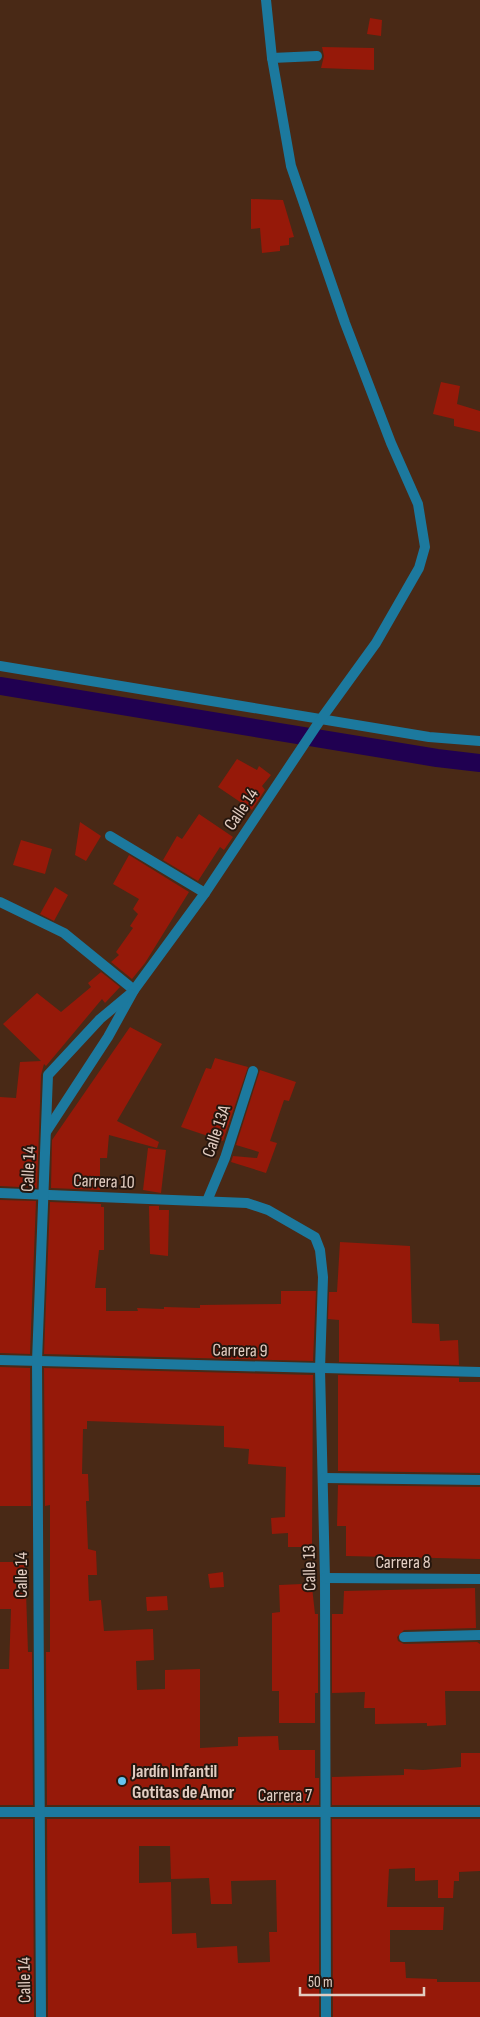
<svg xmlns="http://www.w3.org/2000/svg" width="480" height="2017" font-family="'Sofia Sans Condensed',sans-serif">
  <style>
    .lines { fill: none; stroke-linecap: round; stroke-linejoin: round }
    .canal { stroke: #200051; stroke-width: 18 }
    .building { fill: #961909; fill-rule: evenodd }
    .street { stroke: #1c799e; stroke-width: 10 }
    .poi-dot { fill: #67c4f0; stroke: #25160e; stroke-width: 2 }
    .labels { text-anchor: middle; stroke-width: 4; stroke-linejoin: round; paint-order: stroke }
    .street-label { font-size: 18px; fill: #e2cdc2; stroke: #25160e }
    .poi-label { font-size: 18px; font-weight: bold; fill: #e2cdc2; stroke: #25160e; text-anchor: start }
  </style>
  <rect width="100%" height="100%" fill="#492916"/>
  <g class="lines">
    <path class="canal" d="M0,686L437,758L480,763"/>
  </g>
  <g class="building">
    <path d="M370,18L382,20L381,36L367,34Z"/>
    <path d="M322,47L374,48V70L321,68L324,56Z"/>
    <path d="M251,199L283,200L294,237L289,238V245L280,246V251L262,253L260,228L251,229Z"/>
    <path d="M441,382L460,386L457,404L480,411V432L454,426V419L433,414Z"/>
    <path d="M237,759L257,770L259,766L271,775L262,786L265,790L252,810L218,787Z"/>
    <path d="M199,814L233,837L224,850L220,847L198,881L163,860L177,836L182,839Z"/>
    <path d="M80,822L101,836L86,861L75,855Z"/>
    <path d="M21,840L52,849L45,874L13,865Z"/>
    <path d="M129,855L189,892L145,963L132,979L111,962L119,955L116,952L133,928L130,926L138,914L133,909L139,899L113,884Z"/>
    <path d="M55,887L68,895L54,921L40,914Z"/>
    <path d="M101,972L120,987L105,1003L102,999L46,1066L44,1064L41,1075L37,1188L0,1186V1097L16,1098L20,1062L41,1061L3,1024L37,993L61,1012L91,987L88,983Z"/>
    <path d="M130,1027L162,1044L117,1121L159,1142L157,1148L109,1135L107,1158H100V1190L51,1188L52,1140Z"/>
    <path d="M215,1058L248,1067L223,1141L181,1127L206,1068L211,1069Z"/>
    <path d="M260,1070L296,1082L289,1101L284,1100L270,1141L277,1143L266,1173L231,1162L233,1156L257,1158L259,1152L236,1145Z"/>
    <path d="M148,1148L166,1150L161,1193L143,1190Z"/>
    <path d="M0,1200L36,1201L30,1354L0,1353Z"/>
    <path d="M50,1202L101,1204V1207H104V1250H99L95,1288H106V1311H138L137,1308L164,1309V1307L200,1308V1305L281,1304V1291H316L313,1361L44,1354Z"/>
    <path d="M149,1206H159V1210H169L168,1256L150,1254Z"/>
    <path d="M340,1242L410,1246L412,1323L439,1324L440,1341L458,1340L459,1365L339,1362V1320L328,1319L329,1292H337Z"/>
    <path d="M0,1367L30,1368L31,1506H0Z"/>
    <path d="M44,1368L313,1375L312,1547H288V1533L272,1534L271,1518L285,1517L286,1467L248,1464L249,1449L224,1447V1426L87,1421V1429H83L82,1474H88L89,1501H86L88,1549L96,1551L97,1575H88L89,1601L101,1600L104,1631L153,1629L154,1660L136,1661L137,1690L165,1689V1670L200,1669V1748L238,1746V1737L278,1736L279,1750H315V1778H319V1805H47L46,1652H50V1505L45,1506Z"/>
    <path d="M338,1375L459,1378V1382H480V1473L338,1471Z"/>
    <path d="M338,1485L480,1487V1559L346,1556V1526H337Z"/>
    <path d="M0,1562H25L28,1652H32L33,1805H0V1669H9L11,1609H0Z"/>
    <path d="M223,1572L224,1587L210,1588L208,1574Z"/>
    <path d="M302,1584L303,1587H312L315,1614H318V1693H315V1723H279V1691H272V1613L280,1612L279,1585Z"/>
    <path d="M475,1588L476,1628L404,1630L397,1637L398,1641L404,1644L477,1642L480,1644V1691H445L446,1725L427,1726V1723L375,1724V1708H364L365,1692L332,1693V1614H343L344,1591Z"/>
    <path d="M167,1596L168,1610L147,1611L146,1597Z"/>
    <path d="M461,1753H480V1805H332V1777L404,1775V1769L423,1770L461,1767Z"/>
    <path d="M0,1819H33L34,2017H0Z"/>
    <path d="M47,1819H319V2017H48ZM139,1846H170L171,1879L209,1878L211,1904H232L231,1881L276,1880L277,1932H269L270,1962L238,1963L237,1946L197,1948L196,1933L172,1934L171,1882L139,1883Z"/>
    <path d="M332,1819H480V1871L459,1872V1881H454L453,1898H438V1880L415,1881V1868L389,1869L387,1907H444L443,1930H390V1962H405L406,1978L437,1979V1982H480V2017H333Z"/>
  </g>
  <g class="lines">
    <g class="street">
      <path d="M272,58L317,56"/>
      <path d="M0,666L429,737L480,741"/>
      <path d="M110,836L205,893"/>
      <path d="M0,902L64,933L134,990"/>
      <path d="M46,1132L108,1037L134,990L205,893L321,719L376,643L419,568L425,547L418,504L391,443L345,323L291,166L272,58L266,0"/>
      <path d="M0,1193L247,1203L268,1210L315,1237L320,1250L323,1277L320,1369L325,1578L326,2017"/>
      <path d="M207,1201L225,1158L253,1071"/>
      <path d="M0,1360L480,1372"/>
      <path d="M324,1478L480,1480"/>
      <path d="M325,1578L480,1579"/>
      <path d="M404,1637L480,1635"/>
      <path d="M0,1812H480"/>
      <path d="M41,2017L37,1361L48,1075L100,1019L130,994"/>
    </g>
  </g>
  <circle class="poi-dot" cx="122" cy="1781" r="5"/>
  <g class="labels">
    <g class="street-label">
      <text transform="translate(241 809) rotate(-56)" y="6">Calle 14</text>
      <text transform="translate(216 1131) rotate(-71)" y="6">Calle 13A</text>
      <text transform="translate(28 1169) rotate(-87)" y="6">Calle 14</text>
      <text transform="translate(104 1181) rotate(2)" y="6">Carrera 10</text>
      <text transform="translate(240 1350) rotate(1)" y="6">Carrera 9</text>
      <text x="403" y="1568">Carrera 8</text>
      <text transform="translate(309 1568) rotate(-91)" y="6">Calle 13</text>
      <text transform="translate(21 1575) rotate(-90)" y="6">Calle 14</text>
      <text x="285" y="1801">Carrera 7</text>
      <text transform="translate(24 1980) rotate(-91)" y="6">Calle 14</text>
    </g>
    <g class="poi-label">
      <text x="132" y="1777">Jardín Infantil<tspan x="132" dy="21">Gotitas de Amor</tspan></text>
    </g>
  </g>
  <path d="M300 1987v8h124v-8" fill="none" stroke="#e2cdc2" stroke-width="2.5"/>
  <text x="308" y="1987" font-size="15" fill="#e2cdc2" stroke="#25160e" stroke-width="4" paint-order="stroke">50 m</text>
</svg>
